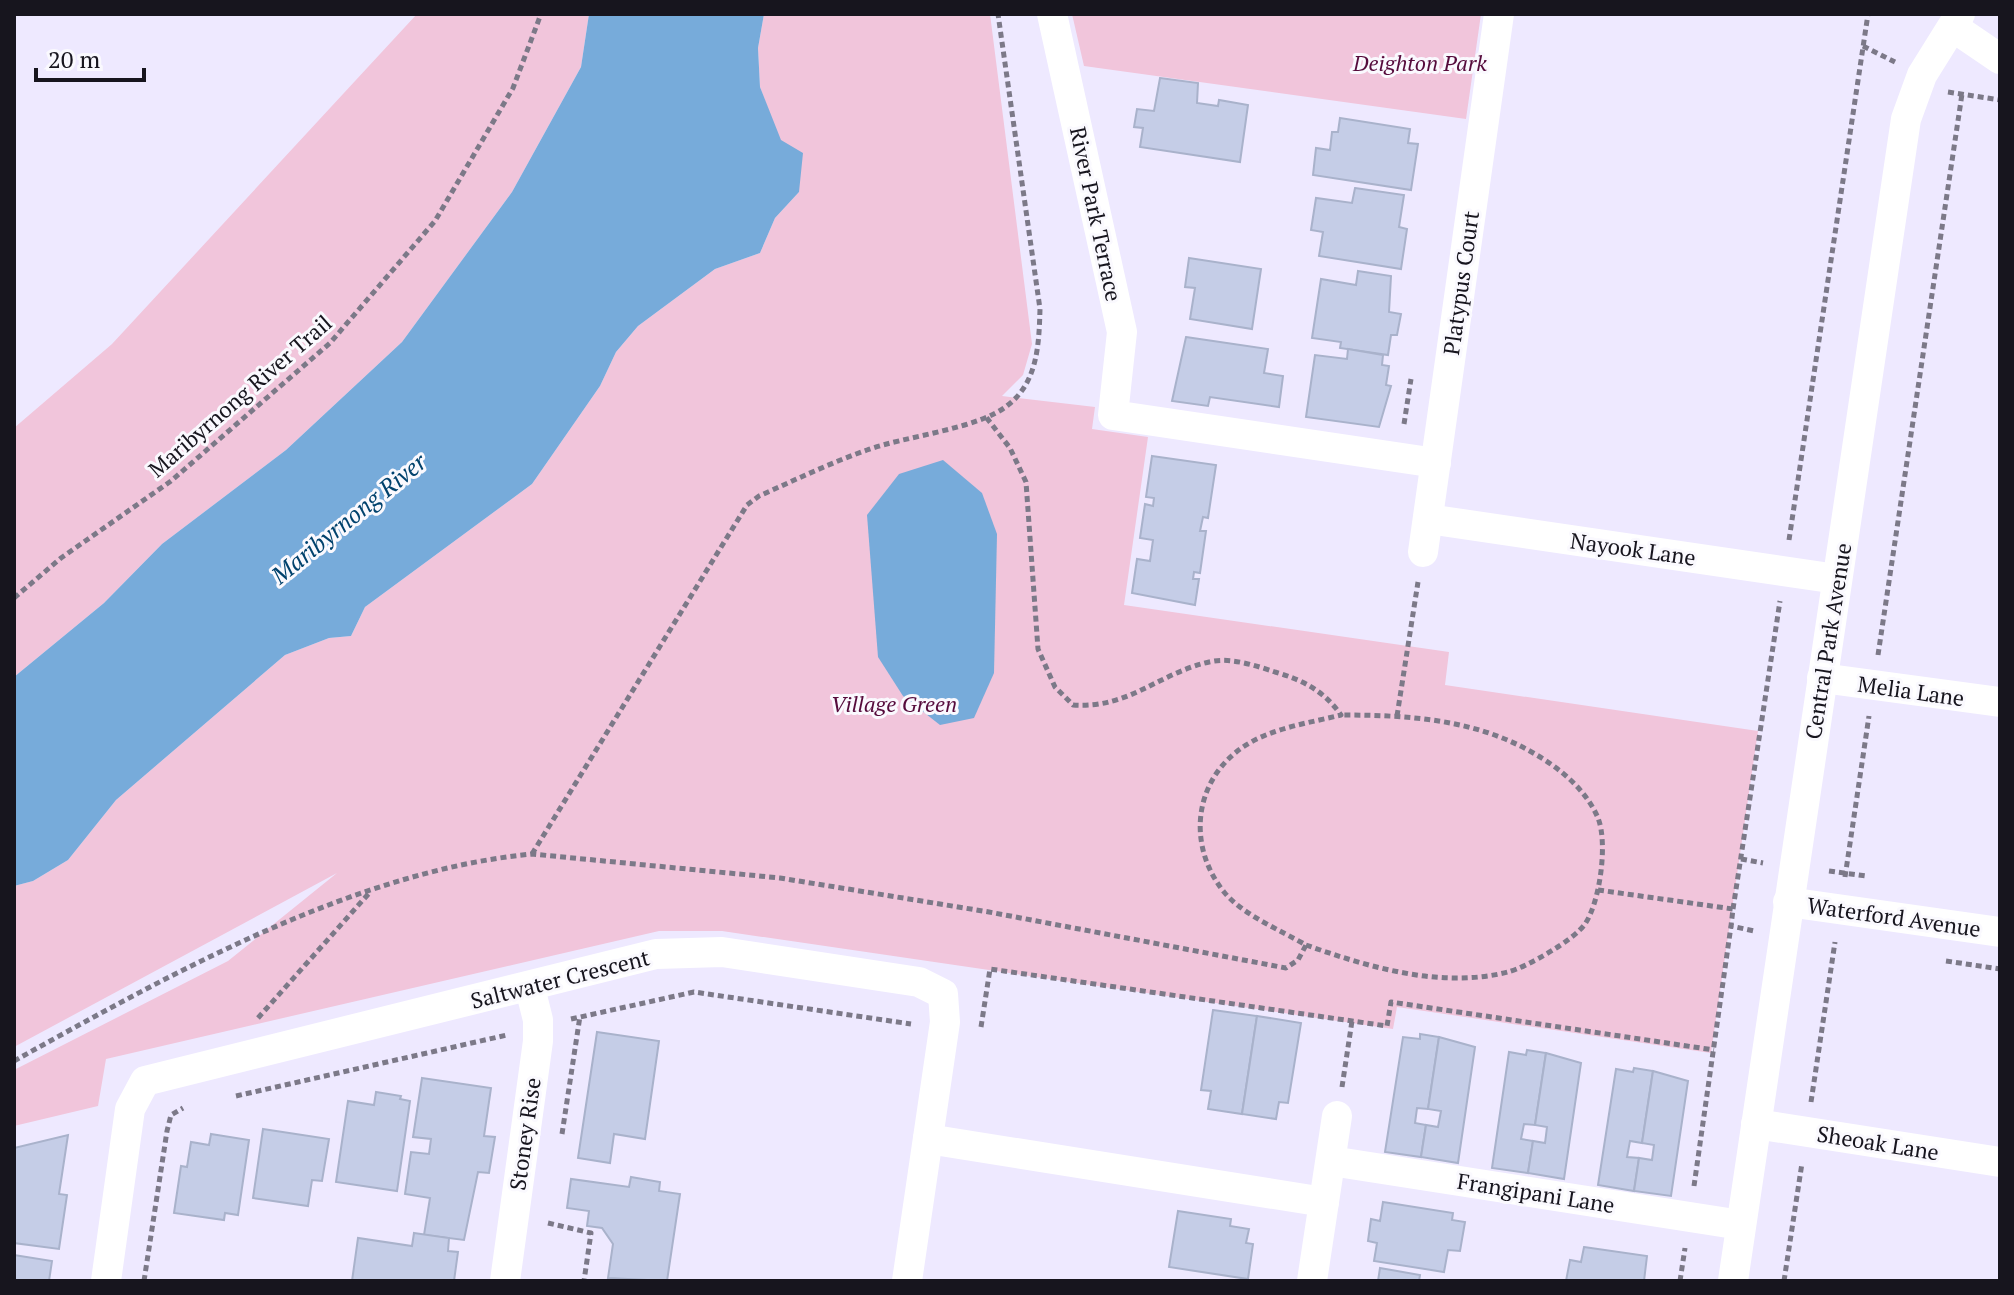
<svg xmlns="http://www.w3.org/2000/svg" width="2014" height="1295" font-family="'PT Serif',serif">
  <style>
    .green { fill: #f1c5db }
    .water { fill: #77abda }
    .building { fill: #c5cde7; stroke: #a9b2cb; stroke-width: 2 }
    .lines { fill: none; stroke-linecap: round; stroke-linejoin: round }
    .path { stroke: #7c7988; stroke-width: 5; stroke-dasharray: 6 4; stroke-linecap: butt }
    .street { stroke: #fff; stroke-width: 30 }
    .labels { text-anchor: middle; stroke-width: 6; stroke-linejoin: round; paint-order: stroke }
    .park-label { font-size: 22px; font-style: italic; fill: #560b3c; stroke: #faf9fe }
    .street-label { font-size: 22px; fill: #17151e; stroke: #faf9fe }
    .water-label { font-size: 24px; font-style: italic; fill: #01426d; stroke: #faf9fe }
  </style>
  <rect width="100%" height="100%" fill="#eee9ff"/>
  <g class="green">
    <path d="M417,14H589L581,67L512,192L402,342L286,450L162,544L104,603L14,677V428L112,344Z"/>
    <path d="M764,14H990L1032,344L1023,375L1002,396L1095,407L1092,429L1148,437L1124,605L1449,652L1445,685L1758,731L1711,1053L1397,1007L1393,1029L722,931H659L106,1059L98,1106L14,1126V1070L228,961L337,873L14,1047V886L33,881L68,860L116,800L285,655L329,638L351,636L365,607L532,484L600,386L616,352L638,326L715,269L760,253L775,218L799,192L760,87L758,48Z"/>
    <path d="M1072,14H1481L1466,119L1084,66Z"/>
  </g>
  <g class="water">
    <path d="M589,14H764L758,48L760,87L781,140L803,153L799,192L775,218L760,253L715,269L638,326L616,352L600,386L532,484L365,607L351,636L329,638L285,655L116,800L68,860L33,881L14,886V677L104,603L162,544L286,450L402,342L512,192L581,67Z"/>
    <path d="M943,460L982,493L997,534L994,673L974,718L940,725L903,696L878,657L867,515L899,474Z"/>
  </g>
  <g class="building">
    <path d="M1160,78L1198,83L1197,103L1218,106L1219,100L1248,105L1240,162L1140,147L1143,128L1134,127L1137,109L1154,111Z"/>
    <path d="M1340,118L1410,129L1408,143L1418,144L1411,190L1313,175L1316,148L1330,150L1332,132H1338Z"/>
    <path d="M1355,188L1404,195L1399,227L1407,229L1401,269L1319,256L1323,232L1311,230L1316,198L1352,203Z"/>
    <path d="M1189,258L1261,269L1252,329L1190,319L1195,288L1185,287Z"/>
    <path d="M1358,271L1391,276L1389,312L1401,314L1397,335H1391L1388,355L1340,348L1341,342L1312,338L1321,279L1356,285Z"/>
    <path d="M1186,337L1268,349L1264,373L1283,376L1279,407L1210,397L1208,406L1172,401Z"/>
    <path d="M1348,349L1383,355L1382,365L1389,366L1386,385L1391,386L1379,427L1306,417L1315,355L1347,359Z"/>
    <path d="M1152,456L1216,465L1208,518L1203,517L1200,531H1206L1200,573L1194,572L1193,579H1199L1195,605L1132,593L1137,559L1150,561L1153,540L1140,538L1145,504L1153,506L1154,498L1146,497Z"/>
    <path d="M1213,1010L1257,1016L1242,1114L1208,1109L1211,1091L1201,1090Z"/>
    <path d="M1257,1016L1301,1023L1288,1103L1279,1102L1276,1119L1242,1114Z"/>
    <path d="M597,1032L659,1041L645,1139L614,1134L610,1163L578,1158Z"/>
    <path d="M1420,1034L1439,1037L1428,1109L1417,1108L1415,1123L1426,1125L1421,1157L1385,1152L1403,1037L1420,1039Z"/>
    <path d="M1439,1037L1475,1047L1458,1163L1421,1157L1426,1125L1438,1127L1441,1111L1428,1109Z"/>
    <path d="M1527,1050L1546,1053L1535,1125L1524,1124L1521,1139L1533,1141L1528,1173L1492,1168L1509,1052L1526,1055Z"/>
    <path d="M1546,1053L1581,1063L1564,1179L1528,1173L1533,1141L1545,1143L1547,1127L1535,1125Z"/>
    <path d="M1634,1068L1653,1071L1642,1143L1630,1141L1627,1157L1639,1158L1634,1191L1598,1185L1616,1069L1633,1072Z"/>
    <path d="M1653,1071L1688,1081L1671,1196L1634,1191L1639,1158L1652,1160L1654,1145L1642,1143Z"/>
    <path d="M422,1078L491,1088L484,1136L495,1137L489,1173L478,1172L464,1240L424,1235L430,1198L405,1194L411,1152L429,1154L431,1139L413,1137Z"/>
    <path d="M376,1092L401,1096L400,1099L410,1101L397,1191L336,1182L348,1101L374,1105Z"/>
    <path d="M263,1129L329,1139L322,1181L312,1180L308,1206L253,1198Z"/>
    <path d="M211,1134L249,1140L238,1215L225,1213L224,1220L174,1213L181,1166L187,1167L191,1142L209,1145Z"/>
    <path d="M68,1135L59,1194L67,1195L59,1249L14,1243V1148Z"/>
    <path d="M631,1177L660,1182L659,1191L680,1194L667,1281L608,1278L613,1244L602,1228L587,1226L589,1211L567,1208L571,1179L629,1187Z"/>
    <path d="M1383,1202L1453,1213L1452,1220L1465,1222L1460,1251L1448,1250L1444,1272L1374,1261L1377,1243L1368,1241L1371,1219L1380,1221Z"/>
    <path d="M1178,1211L1231,1219L1230,1226L1249,1229L1246,1243L1253,1244L1248,1279L1169,1267Z"/>
    <path d="M414,1233L449,1238L448,1251L458,1252L454,1281H352L358,1238L412,1246Z"/>
    <path d="M1584,1247L1647,1256L1644,1281H1566L1570,1260L1581,1262Z"/>
    <path d="M14,1255L52,1261L49,1281H14Z"/>
    <path d="M1380,1268L1420,1275L1419,1281H1378Z"/>
  </g>
  <g class="lines">
    <g class="path">
      <path d="M1863,46L1895,62"/>
      <path d="M1948,92L2000,100"/>
      <path d="M1404,424L1411,379"/>
      <path d="M1789,540L1868,14"/>
      <path d="M14,598L61,558L171,481L330,343L435,221L513,88L541,14"/>
      <path d="M1878,655L1962,94"/>
      <path d="M1397,716L1418,582"/>
      <path d="M532,854L747,505L759,496C795,480 830,463 867,450C905,436 979,429 1008,405C1038,382 1039,343 1040,309L998,14"/>
      <path d="M1741,859L1763,863"/>
      <path d="M1829,871L1866,876"/>
      <path d="M1845,877L1869,716"/>
      <path d="M1598,890L1733,909L1731,926L1754,931"/>
      <path d="M1733,909L1780,601"/>
      <path d="M1306,945C1368,967 1441,989 1508,972C1527,967 1574,940 1585,924C1600,902 1608,843 1598,818C1586,790 1561,769 1535,754C1476,719 1408,715 1341,715"/>
      <path d="M1946,961L2000,969"/>
      <path d="M258,1018L371,891"/>
      <path d="M571,1019L694,992L911,1024"/>
      <path d="M981,1027L990,969L1387,1026L1391,1002L1714,1050"/>
      <path d="M14,1061C169,975 353,871 532,854L780,878L989,912L1286,968L1298,960L1306,945C1280,930 1243,915 1224,892C1187,846 1193,781 1243,747C1271,728 1309,723 1341,715C1324,691 1303,680 1275,672C1257,666 1233,658 1214,661C1160,671 1131,709 1073,705L1055,687L1038,649L1026,482L1010,448L986,417"/>
      <path d="M1342,1087L1352,1021"/>
      <path d="M236,1096L507,1035"/>
      <path d="M1811,1102L1835,942"/>
      <path d="M562,1134L580,1016"/>
      <path d="M1694,1186L1731,926"/>
      <path d="M548,1223L591,1233L584,1281"/>
      <path d="M144,1281L167,1131L171,1115L183,1108"/>
      <path d="M1680,1281L1685,1248"/>
      <path d="M1784,1281L1802,1163"/>
    </g>
    <g class="street">
      <path d="M1052,14L1122,332L1113,415L1436,463"/>
      <path d="M1953,27L2000,59"/>
      <path d="M1428,519L1837,579"/>
      <path d="M1423,552L1499,14"/>
      <path d="M1822,678L2000,702"/>
      <path d="M1788,902L2000,932"/>
      <path d="M1756,1124L2000,1162"/>
      <path d="M928,1139L1324,1202"/>
      <path d="M1331,1161L1741,1225"/>
      <path d="M106,1281L130,1109L145,1081L656,954L722,952L919,982L943,994L945,1022L907,1281"/>
      <path d="M505,1281L538,1041V1020L530,988"/>
      <path d="M1312,1281L1337,1116"/>
      <path d="M1733,1281L1906,119L1922,75L1960,14"/>
    </g>
  </g>
  <g class="labels">
    <g class="park-label">
      <text x="1420" y="71">Deighton Park</text>
      <text x="894" y="712">Village Green</text>
    </g>
    <g class="street-label">
      <text transform="translate(1096 214) rotate(78)" y="8">River Park Terrace</text>
      <text transform="translate(1461 283) rotate(-82)" y="8">Platypus Court</text>
      <text transform="translate(240 396) rotate(-41)" y="8">Maribyrnong River Trail</text>
      <text transform="translate(1633 549) rotate(8)" y="8">Nayook Lane</text>
      <text transform="translate(1828 641) rotate(-81)" y="8">Central Park Avenue</text>
      <text transform="translate(1911 691) rotate(8)" y="8">Melia Lane</text>
      <text transform="translate(1894 917) rotate(8)" y="8">Waterford Avenue</text>
      <text transform="translate(560 979) rotate(-14)" y="8">Saltwater Crescent</text>
      <text transform="translate(525 1134) rotate(-82)" y="8">Stoney Rise</text>
      <text transform="translate(1878 1143) rotate(9)" y="8">Sheoak Lane</text>
      <text transform="translate(1536 1193) rotate(9)" y="8">Frangipani Lane</text>
    </g>
    <g class="water-label">
      <text transform="translate(349 519) rotate(-39)" y="8">Maribyrnong River</text>
    </g>
  </g>
  <rect width="2014" height="1295" fill="none" stroke="#17151e" stroke-width="32"/>
  <path d="M36 68v12h108v-12" fill="none" stroke="#17151e" stroke-width="4"/>
  <text x="48" y="68" font-size="24" fill="#17151e" stroke="#faf9fe" stroke-width="6" paint-order="stroke">20 m</text>
</svg>
